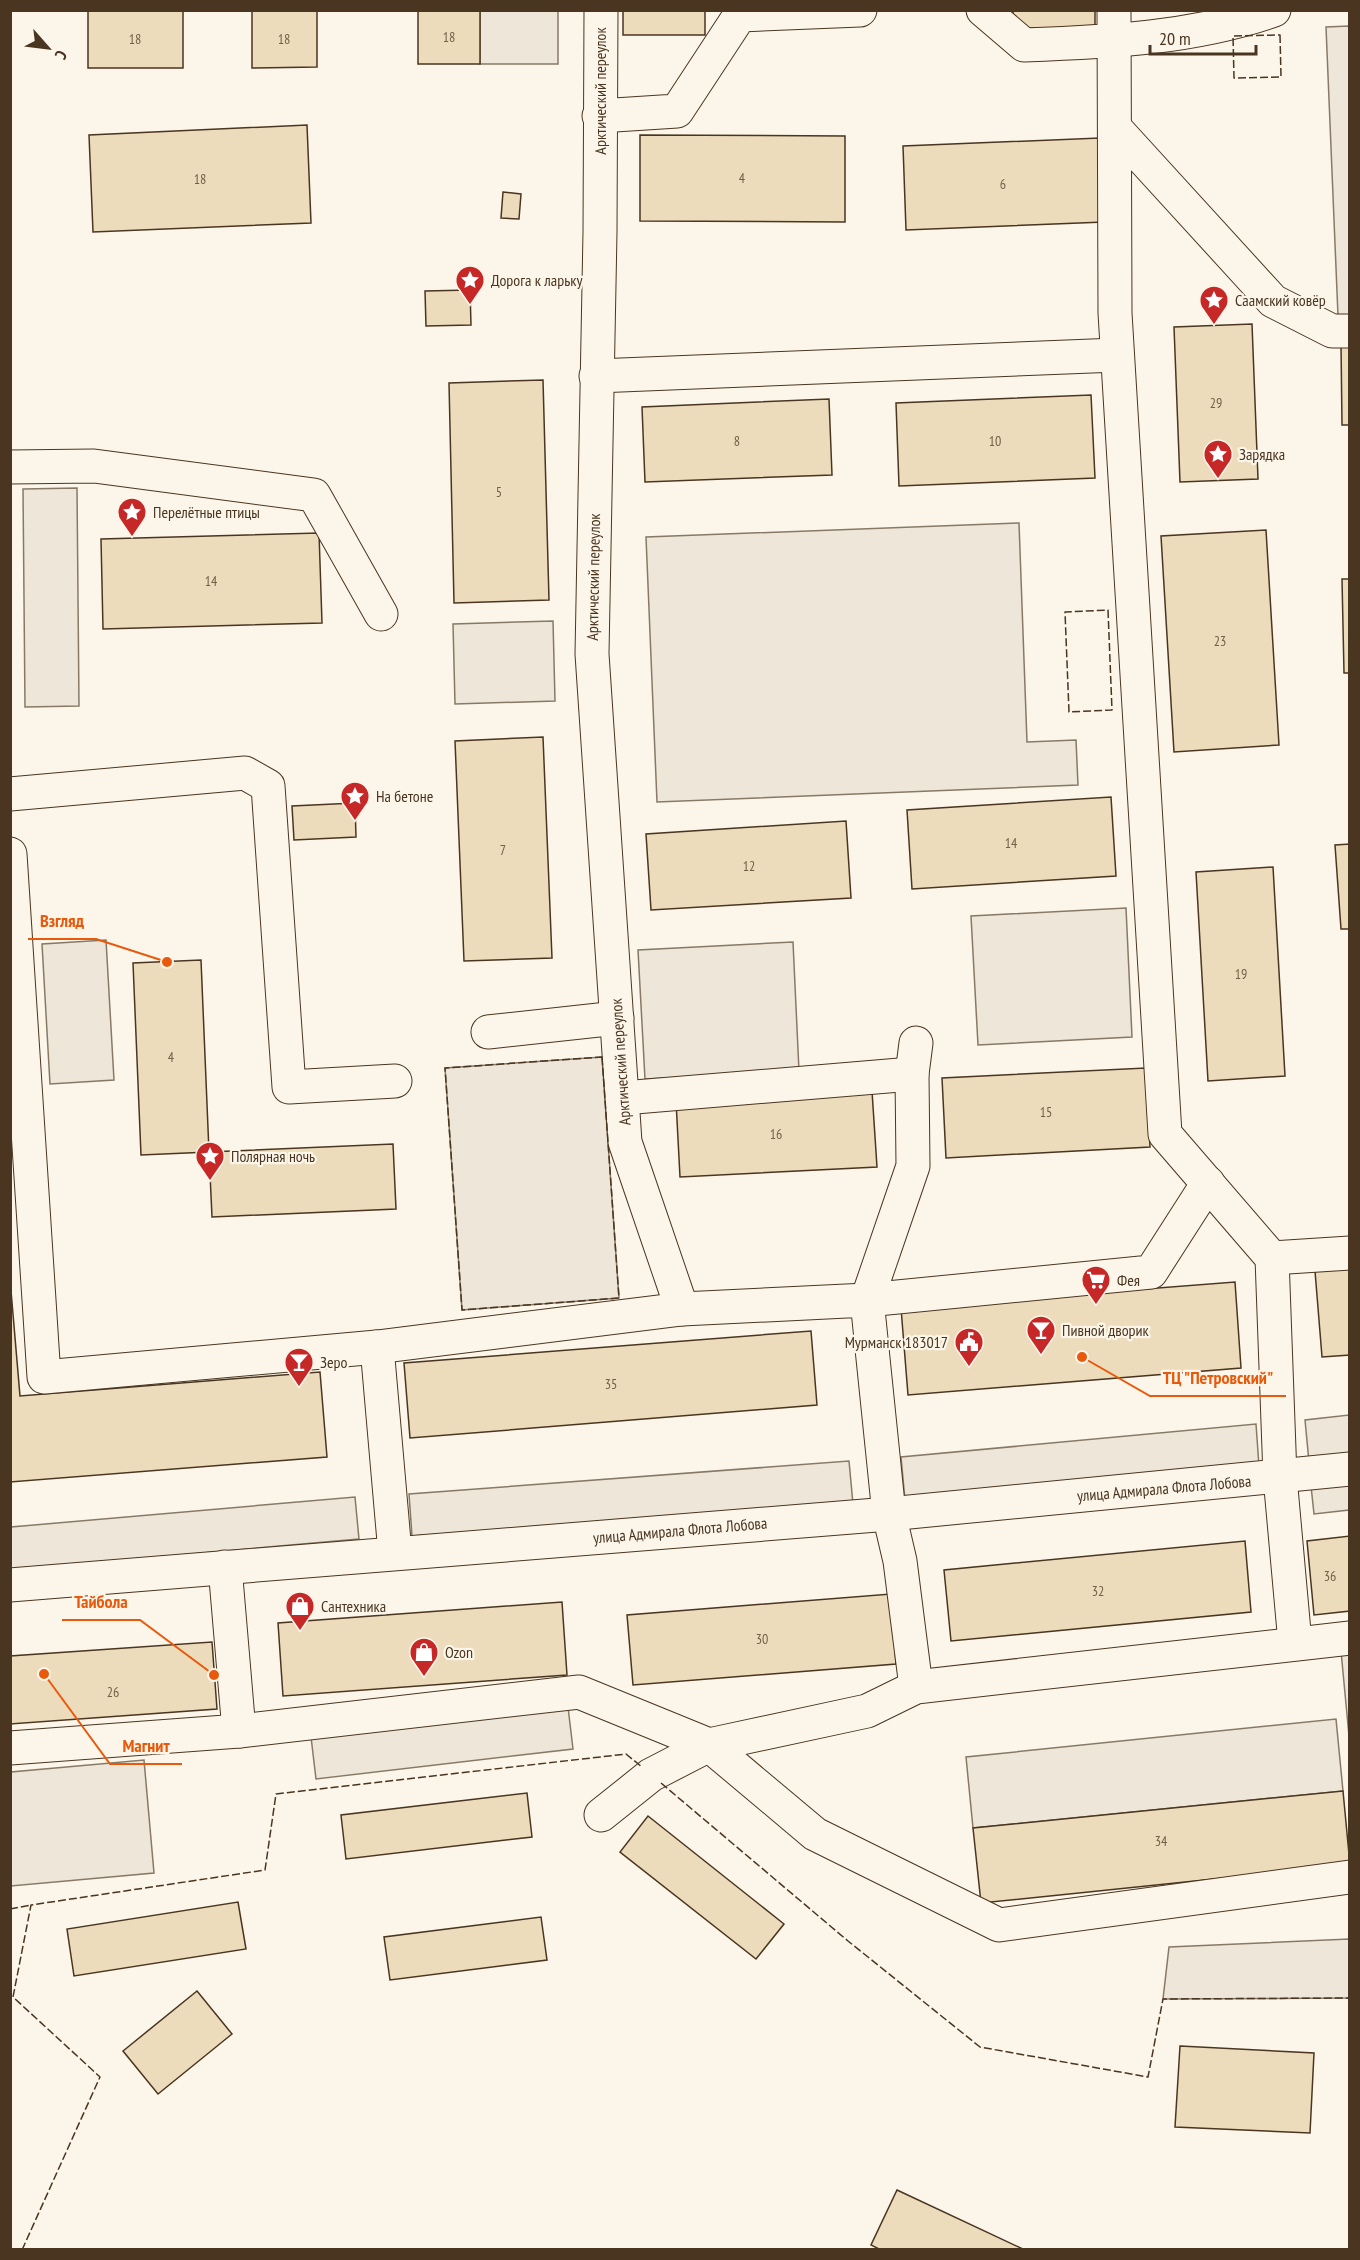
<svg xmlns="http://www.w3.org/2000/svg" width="1360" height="2260" font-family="'PT Sans Narrow',sans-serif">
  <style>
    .green { fill: #ede6d9; stroke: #887966; stroke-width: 1.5 }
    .building { fill: #ecdcbc; stroke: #4a3520; stroke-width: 1.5 }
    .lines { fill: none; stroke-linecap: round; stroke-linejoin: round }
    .minor-casing { stroke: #4a3520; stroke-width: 35 }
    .minor { stroke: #fbf6e9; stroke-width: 33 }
    .fence { stroke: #4a3520; stroke-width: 1.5; stroke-dasharray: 8 3; stroke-linecap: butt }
    .labels { text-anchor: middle; stroke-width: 4.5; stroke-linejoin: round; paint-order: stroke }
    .number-label { font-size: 14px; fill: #725f47 }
    .street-label { font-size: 16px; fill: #4a3520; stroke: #fbf6e9 }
    .poi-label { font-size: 16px; fill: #4a3520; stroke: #fbf6e9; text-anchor: start }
    .leader { fill: none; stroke: #e8590c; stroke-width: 2 }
    .callout-dot { fill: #e8590c; stroke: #fbf6e9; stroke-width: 2 }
    .callout-label { font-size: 18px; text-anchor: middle; font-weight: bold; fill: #e8590c; stroke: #fbf6e9; stroke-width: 4.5; stroke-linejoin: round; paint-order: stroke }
  </style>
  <rect width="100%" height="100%" fill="#fbf6e9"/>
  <g class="green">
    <rect x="480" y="11" width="78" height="53"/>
    <path d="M1349,26V315L1338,316L1326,27Z"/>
    <path d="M77,488L79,706L25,707L23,489Z"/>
    <path d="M1019,523L1027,742L1076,740L1078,785L657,802L646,537Z"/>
    <path d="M553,621L555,701L455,704L453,624Z"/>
    <path d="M1126,908L1132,1037L978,1045L971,916Z"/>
    <path d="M106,940L114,1080L50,1084L42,944Z"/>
    <path d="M793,942L799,1071L645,1079L638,950Z"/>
    <path d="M602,1057L619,1298L462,1310L445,1068Z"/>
    <path d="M1349,1415V1458L1309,1462L1305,1420Z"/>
    <path d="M1256,1424L1259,1466L905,1500L901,1457Z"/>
    <path d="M849,1461L853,1504L412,1536L409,1494Z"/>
    <path d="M1349,1482V1510L1314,1514L1311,1486Z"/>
    <path d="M355,1497L359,1539L11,1570V1527Z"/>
    <path d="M1349,1650V1736L1341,1651Z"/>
    <path d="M568,1707L573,1749L316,1779L311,1737Z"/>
    <path d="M1336,1719L1343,1791L973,1828L966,1757Z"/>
    <path d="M144,1760L154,1873L11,1886V1772Z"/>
    <path d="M1349,1939V1998L1163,1999L1169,1947Z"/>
  </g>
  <g class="building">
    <rect x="88" y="10" width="95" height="58"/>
    <path d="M252,10H317V67L252,68Z"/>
    <rect x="418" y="10" width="62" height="54"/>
    <rect x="623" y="10" width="82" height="25"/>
    <path d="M1013,10H1095V29L1013,28Z"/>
    <path d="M307,125L311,223L93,232L89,135Z"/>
    <path d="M640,135L845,136V222L640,221Z"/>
    <path d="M1100,138L1104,222L906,230L903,146Z"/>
    <path d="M503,192L521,194L519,219L501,218Z"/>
    <path d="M470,290L471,325L426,326L425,291Z"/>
    <path d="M1252,324L1258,479L1180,482L1174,327Z"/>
    <path d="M1341,344H1350V425H1342Z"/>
    <path d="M543,380L549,600L454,603L449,383Z"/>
    <path d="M1091,395L1095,478L899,486L896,403Z"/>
    <path d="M829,399L832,475L645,482L642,407Z"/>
    <path d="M1266,530L1279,745L1174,752L1161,536Z"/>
    <path d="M319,533L322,623L103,629L101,539Z"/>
    <path d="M1342,579H1350V673H1344Z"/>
    <path d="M543,737L552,958L464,961L455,741Z"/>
    <path d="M1111,797L1116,876L912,889L907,810Z"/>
    <path d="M355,803L356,837L294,840L292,806Z"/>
    <path d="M846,821L851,898L651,910L646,834Z"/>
    <path d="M1350,844V929H1341L1335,845Z"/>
    <path d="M1273,867L1285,1076L1208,1081L1196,872Z"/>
    <path d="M201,960L209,1152L141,1155L133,963Z"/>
    <path d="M1146,1068L1150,1147L946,1158L942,1078Z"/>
    <path d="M872,1091L877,1167L680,1177L676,1101Z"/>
    <path d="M393,1144L396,1209L212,1217L209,1152Z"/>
    <path d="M1350,1269V1355L1322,1357L1315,1271Z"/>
    <path d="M10,1279L20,1396L320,1372L327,1457L10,1482Z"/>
    <path d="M1235,1282L1241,1368L908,1395L901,1308Z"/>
    <path d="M811,1331L817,1405L410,1438L404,1363Z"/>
    <path d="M1350,1536V1611L1314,1615L1307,1541Z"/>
    <path d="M1245,1541L1251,1612L951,1641L944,1570Z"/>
    <path d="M891,1594L896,1664L633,1685L627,1615Z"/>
    <path d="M562,1602L567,1675L283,1696L278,1623Z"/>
    <path d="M212,1642L217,1709L10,1724V1656Z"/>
    <path d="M1343,1791L1350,1865L981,1903L973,1828Z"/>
    <path d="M527,1793L532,1837L346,1859L341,1815Z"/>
    <path d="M648,1816L784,1924L756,1959L620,1852Z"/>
    <path d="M238,1902L246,1949L74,1976L67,1929Z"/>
    <path d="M541,1917L547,1960L390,1980L384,1937Z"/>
    <path d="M197,1991L232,2034L158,2094L123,2051Z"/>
    <path d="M1180,2046L1314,2053L1310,2133L1175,2127Z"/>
    <path d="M897,2190L1025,2250H881L871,2245Z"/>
  </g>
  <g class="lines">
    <g class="minor-casing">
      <g id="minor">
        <path d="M601,10L600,232L592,654L625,1142L682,1309L867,1300L889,1514L900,1561L916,1687"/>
        <path d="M983,10L1024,45C1108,42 1195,38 1274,10"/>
        <path d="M1114,10L1115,313L1165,1134L1272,1258L1280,1477L1295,1643"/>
        <path d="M599,116L677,111L740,15L860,10"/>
        <path d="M1115,128L1273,301L1332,331H1350"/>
        <path d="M596,376L1117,355"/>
        <path d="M10,467L94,466L314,495L381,614"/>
        <path d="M10,794L245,773L268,786L289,1087L395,1081"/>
        <path d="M10,854L44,1377L377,1347L682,1309"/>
        <path d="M488,1032L617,1018"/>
        <path d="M916,1043L912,1074L913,1166L867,1300L1151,1272L1208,1183"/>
        <path d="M623,1098L912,1074"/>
        <path d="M1272,1258L1350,1253"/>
        <path d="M377,1347L395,1553"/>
        <path d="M10,1585L889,1514L1350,1469"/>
        <path d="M239,1731L579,1692L709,1745L867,1711L916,1687L1350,1638"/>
        <path d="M10,1748L239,1731L225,1567"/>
        <path d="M601,1815L651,1775L709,1745L815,1834L999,1925L1350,1877"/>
      </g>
    </g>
    <use href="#minor" class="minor"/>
    <g class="fence">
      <path d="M1280,35L1281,77L1234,78L1233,36Z"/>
      <path d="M1108,610L1112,710L1069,712L1065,612Z"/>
      <path d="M602,1057L619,1298L462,1310L445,1068Z"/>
      <path d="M661,1783L848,1941L980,2047L1148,2077L1163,1999L1350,1998"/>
      <path d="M10,1909L31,1905"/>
      <path d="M22,2250L100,2077L13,1997L31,1905L265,1870L276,1794L626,1754L642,1767"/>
    </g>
  </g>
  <defs>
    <g id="sight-pin" transform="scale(1.5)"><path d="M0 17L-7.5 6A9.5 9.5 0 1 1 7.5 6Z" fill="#c62828" stroke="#fbf6e9"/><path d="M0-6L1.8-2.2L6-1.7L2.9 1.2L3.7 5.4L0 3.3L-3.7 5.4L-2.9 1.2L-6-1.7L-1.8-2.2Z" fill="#fff"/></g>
    <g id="supermarket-pin" transform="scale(1.5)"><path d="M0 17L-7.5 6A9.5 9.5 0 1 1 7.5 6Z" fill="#c62828" stroke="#fbf6e9"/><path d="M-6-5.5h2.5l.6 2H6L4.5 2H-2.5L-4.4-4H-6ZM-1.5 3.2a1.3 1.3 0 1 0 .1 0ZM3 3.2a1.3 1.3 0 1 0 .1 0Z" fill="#fff"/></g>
    <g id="bar-pin" transform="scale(1.5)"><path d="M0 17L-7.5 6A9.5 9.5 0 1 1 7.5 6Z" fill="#c62828" stroke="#fbf6e9"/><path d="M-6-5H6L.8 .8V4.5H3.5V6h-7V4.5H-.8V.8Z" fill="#fff"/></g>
    <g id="civic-pin" transform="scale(1.5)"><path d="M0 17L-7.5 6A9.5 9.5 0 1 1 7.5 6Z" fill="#c62828" stroke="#fbf6e9"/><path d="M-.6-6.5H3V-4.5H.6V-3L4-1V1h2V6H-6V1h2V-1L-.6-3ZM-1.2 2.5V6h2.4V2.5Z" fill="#fff"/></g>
    <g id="shop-pin" transform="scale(1.5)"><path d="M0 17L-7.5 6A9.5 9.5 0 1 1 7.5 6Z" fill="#c62828" stroke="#fbf6e9"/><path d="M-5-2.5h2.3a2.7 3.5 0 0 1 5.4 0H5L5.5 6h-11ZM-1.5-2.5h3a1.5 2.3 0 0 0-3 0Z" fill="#fff"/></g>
  </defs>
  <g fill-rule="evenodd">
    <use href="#sight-pin" x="470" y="280"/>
    <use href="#sight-pin" x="1214" y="300"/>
    <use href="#sight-pin" x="1218" y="454"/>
    <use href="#sight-pin" x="132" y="512"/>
    <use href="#sight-pin" x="355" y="796"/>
    <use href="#sight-pin" x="210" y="1156"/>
    <use href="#supermarket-pin" x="1096" y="1280"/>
    <use href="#bar-pin" x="1041" y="1330"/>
    <use href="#civic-pin" x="969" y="1342"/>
    <use href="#bar-pin" x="299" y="1362"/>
    <use href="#shop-pin" x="300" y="1606"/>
    <use href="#shop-pin" x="424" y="1652"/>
  </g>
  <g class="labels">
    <g class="number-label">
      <text x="449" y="42">18</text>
      <text x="135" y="44">18</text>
      <text x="284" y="44">18</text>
      <text x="742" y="183">4</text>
      <text x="200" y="184">18</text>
      <text x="1003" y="189">6</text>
      <text x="1216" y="408">29</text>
      <text x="737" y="446">8</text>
      <text x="995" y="446">10</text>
      <text x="499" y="497">5</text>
      <text x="211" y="586">14</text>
      <text x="1220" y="646">23</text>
      <text x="1011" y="848">14</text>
      <text x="503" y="855">7</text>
      <text x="749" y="871">12</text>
      <text x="1241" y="979">19</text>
      <text x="171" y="1062">4</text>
      <text x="1046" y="1117">15</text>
      <text x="776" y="1139">16</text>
      <text x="611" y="1389">35</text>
      <text x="1330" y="1581">36</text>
      <text x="1098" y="1596">32</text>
      <text x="762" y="1644">30</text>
      <text x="113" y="1697">26</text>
      <text x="1161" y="1846">34</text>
    </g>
    <g class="street-label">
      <text transform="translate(600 91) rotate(-90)" y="6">Арктический переулок</text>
      <text transform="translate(593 577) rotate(-89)" y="6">Арктический переулок</text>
      <text transform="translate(620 1062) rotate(-94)" y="6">Арктический переулок</text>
      <text transform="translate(1164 1488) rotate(-5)" y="6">улица Адмирала Флота Лобова</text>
      <text transform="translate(680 1530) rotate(-5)" y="6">улица Адмирала Флота Лобова</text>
    </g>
    <g class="poi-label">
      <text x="491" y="286">Дорога к ларьку</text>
      <text x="1235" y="306">Саамский ковёр</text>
      <text x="1239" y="460">Зарядка</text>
      <text x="153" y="518">Перелётные птицы</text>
      <text x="376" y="802">На бетоне</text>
      <text x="231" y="1162">Полярная ночь</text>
      <text x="1117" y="1286">Фея</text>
      <text x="1062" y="1336">Пивной дворик</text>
      <text x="948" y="1348" text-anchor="end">Мурманск 183017</text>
      <text x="320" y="1368">Зеро</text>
      <text x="321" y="1612">Сантехника</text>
      <text x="445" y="1658">Ozon</text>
    </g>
  </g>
  <path class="leader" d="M167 962L96 939H28M1082 1357L1150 1396H1286M214 1675L140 1620H62M44 1674L110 1764H182"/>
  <g class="callout-dot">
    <circle cx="167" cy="962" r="6"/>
    <circle cx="1082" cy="1357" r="6"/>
    <circle cx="214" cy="1675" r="6"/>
    <circle cx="44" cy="1674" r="6"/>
  </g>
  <g class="callout-label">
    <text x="62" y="927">Взгляд</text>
    <text x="1218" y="1384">ТЦ "Петровский"</text>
    <text x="101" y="1608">Тайбола</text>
    <text x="146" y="1752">Магнит</text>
  </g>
  <rect width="1360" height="2260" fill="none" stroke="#4a3520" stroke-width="24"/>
  <g transform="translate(48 48) rotate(118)" stroke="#fbf6e9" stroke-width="4.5" paint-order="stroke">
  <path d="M0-4.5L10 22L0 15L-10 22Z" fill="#4a3520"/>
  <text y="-9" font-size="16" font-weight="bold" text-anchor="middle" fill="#4a3520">С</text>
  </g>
  <path d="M1150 45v9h106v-9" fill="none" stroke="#4a3520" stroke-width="3"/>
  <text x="1159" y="45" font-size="18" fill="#4a3520" stroke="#fbf6e9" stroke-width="4.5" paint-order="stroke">20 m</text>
</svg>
